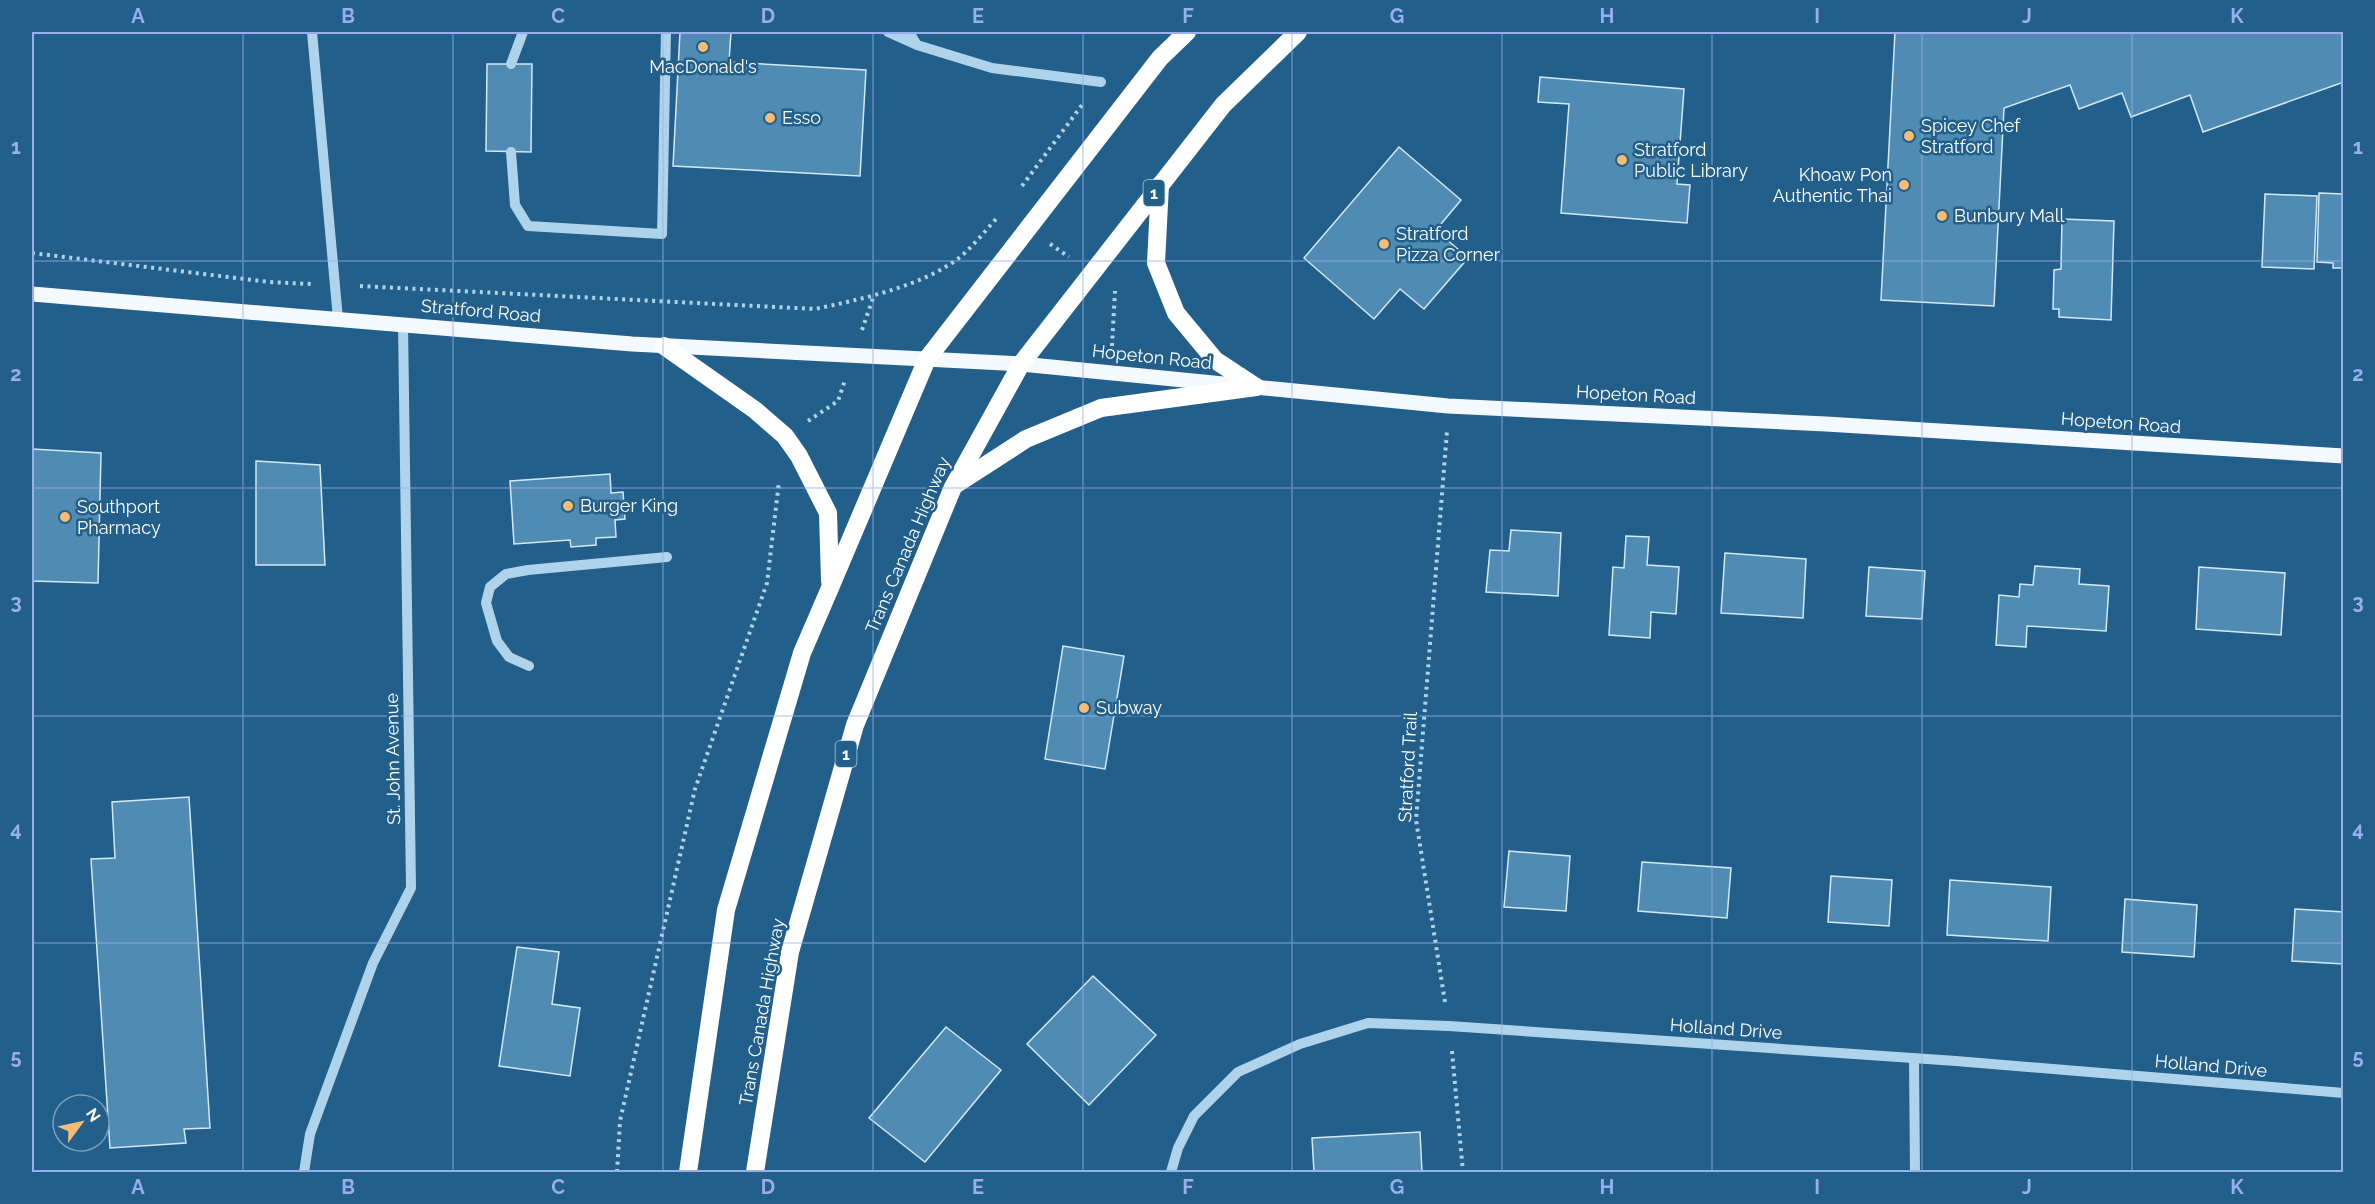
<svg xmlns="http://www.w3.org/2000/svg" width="2375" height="1204" font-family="Raleway,sans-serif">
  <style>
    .building { fill: #4f8bb3; stroke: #d3e9f8; stroke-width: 1.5 }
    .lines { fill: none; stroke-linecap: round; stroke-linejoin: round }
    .path { stroke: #afd3ea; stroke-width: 4; stroke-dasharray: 3 4.5; stroke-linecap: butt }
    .minor { stroke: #afd3ea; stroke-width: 10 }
    .major { stroke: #f3f9fe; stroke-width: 15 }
    .highway { stroke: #fff; stroke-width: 18 }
    .grid { fill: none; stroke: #99afed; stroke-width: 1.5; stroke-opacity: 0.55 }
    .poi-dot { fill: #f6bc71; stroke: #225f8a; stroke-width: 2 }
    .labels { text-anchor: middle; stroke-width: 5; stroke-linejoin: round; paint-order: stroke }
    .shield { fill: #225f8a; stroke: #bdcfdc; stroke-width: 1.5 }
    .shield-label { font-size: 16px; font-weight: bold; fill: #fff }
    .poi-label { font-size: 18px; fill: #fff; stroke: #225f8a; text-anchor: start }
    .street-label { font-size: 18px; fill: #fff; stroke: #225f8a }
    .neatline { fill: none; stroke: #99afed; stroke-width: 2 }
    .grid-label { font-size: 20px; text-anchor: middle; font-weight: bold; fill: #99afed }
  </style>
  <rect width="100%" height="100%" fill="#225f8a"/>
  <g class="building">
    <path d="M680,32H731L729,62L866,70L860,176L673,166Z"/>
    <path d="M1895,32H2344V82L2203,132L2190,95L2131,117L2122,93L2079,109L2070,85L2004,108L1994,306L1881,300Z"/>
    <path d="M487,64H532L531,152L486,151Z"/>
    <path d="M1540,77L1684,89L1677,184L1690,185L1687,223L1561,213L1569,104L1538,102Z"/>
    <path d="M1399,147L1461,200L1436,230L1468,258L1424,309L1400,289L1374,319L1304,258Z"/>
    <path d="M2319,193L2344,194V268H2333V263L2317,262Z"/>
    <path d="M2265,194L2317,196L2314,269L2262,267Z"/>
    <path d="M2062,219L2114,221L2111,320L2059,317V309H2053L2054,270L2061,269Z"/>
    <path d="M32,449L101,453L98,583L32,581Z"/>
    <path d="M256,461L320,465L325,565H256Z"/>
    <path d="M610,474L611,493L623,492L625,519L615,520L616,537L596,538V545L571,547L570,540L514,544L510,481Z"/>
    <path d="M1511,530L1561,533L1558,596L1486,592L1490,550L1509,551Z"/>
    <path d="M1626,536L1649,537L1647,565L1679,567L1676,614L1651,612L1650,638L1609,635L1613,567L1624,568Z"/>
    <path d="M1725,553L1806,559L1803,618L1721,613Z"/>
    <path d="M2035,566L2080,569L2079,584L2109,586L2106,631L2027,626L2026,647L1996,645L1999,595L2019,597L2020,584L2033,585Z"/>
    <path d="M1869,567L1925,571L1922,619L1866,616Z"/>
    <path d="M2199,567L2285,573L2281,635L2196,629Z"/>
    <path d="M1063,646L1124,656L1105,769L1045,759Z"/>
    <path d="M189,797L210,1128L184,1129L186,1143L110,1148L91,859L115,858L112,802Z"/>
    <path d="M1509,851L1570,856L1566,911L1504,907Z"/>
    <path d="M1642,862L1731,868L1727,918L1638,911Z"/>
    <path d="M1831,876L1892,880L1889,926L1828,922Z"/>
    <path d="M1950,880L2051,887L2048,941L1947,935Z"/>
    <path d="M2125,899L2197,905L2194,957L2122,952Z"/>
    <path d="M2295,909L2344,912V964L2292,961Z"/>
    <path d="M517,947L559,952L552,1004L580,1008L570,1076L499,1066Z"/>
    <path d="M1093,976L1156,1035L1089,1105L1027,1044Z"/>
    <path d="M946,1027L1001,1070L925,1162L869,1118Z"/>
    <path d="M1420,1132L1422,1172H1314L1312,1138Z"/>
  </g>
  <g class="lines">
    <g class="path">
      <path d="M1022,186L1082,105"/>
      <path d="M1050,244L1069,257"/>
      <path d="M32,253L269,282L311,284"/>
      <path d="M360,286L815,309C857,300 910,289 947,266C967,255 982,234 997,218"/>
      <path d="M862,330L873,298"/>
      <path d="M1112,346L1115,291"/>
      <path d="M808,421L838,401L845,380"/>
      <path d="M1445,1002L1416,820L1447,431"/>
      <path d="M1452,1051L1463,1172"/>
      <path d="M617,1172L620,1121L695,789L767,583L779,482"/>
    </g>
    <g class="minor">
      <path d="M312,32L338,319"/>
      <path d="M888,32L917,45"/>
      <path d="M909,32L917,45L992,68L1101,82"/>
      <path d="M511,64L523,32"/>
      <path d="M511,152L515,205L528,226L662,234L666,32"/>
      <path d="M529,666L509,657L497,641L486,603L490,587L506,574L528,570L667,557"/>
      <path d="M1914,1059L1915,1172"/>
      <path d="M304,1172L310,1134L373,963L411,888L403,324"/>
      <path d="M1171,1172L1178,1148L1194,1116L1238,1072L1300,1044L1368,1023L1449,1026L1956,1061L2344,1093"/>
    </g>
    <path class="major" d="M32,294L632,344L1021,364L1448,406L1826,424L2344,456"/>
    <g class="highway">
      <path d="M1160,185L1156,263L1176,313L1215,360L1256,387"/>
      <path d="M664,346L755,410L785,436L799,456L828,513L830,581"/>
      <path d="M955,485L1026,439L1101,408L1256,387"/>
      <path d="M688,1172L726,910L802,653L830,588L927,359L1160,58L1187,32"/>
      <path d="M755,1172L790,952L855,725L953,487L1021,364L1223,105L1298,32"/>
    </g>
  </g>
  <path class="grid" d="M243,32V1172M453,32V1172M663,32V1172M873,32V1172M1083,32V1172M1292,32V1172M1502,32V1172M1712,32V1172M1922,32V1172M2132,32V1172M32,261H2344M32,488H2344M32,716H2344M32,943H2344"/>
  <g class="poi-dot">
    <circle cx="703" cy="47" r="6"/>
    <circle cx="770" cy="118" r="6"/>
    <circle cx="1909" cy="136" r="6"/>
    <circle cx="1622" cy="160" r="6"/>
    <circle cx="1904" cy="185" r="6"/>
    <circle cx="1942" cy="216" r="6"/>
    <circle cx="1384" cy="244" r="6"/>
    <circle cx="568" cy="506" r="6"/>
    <circle cx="65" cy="517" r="6"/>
    <circle cx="1084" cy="708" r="6"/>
  </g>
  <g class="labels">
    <g class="shield">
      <rect x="1143.5" y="180" width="21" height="26" rx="4.5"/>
      <rect x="835.5" y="741" width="21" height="26" rx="4.5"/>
    </g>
    <g class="shield-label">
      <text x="1154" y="199">1</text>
      <text x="846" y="760">1</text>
    </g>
    <g class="poi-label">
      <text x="703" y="73" text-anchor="middle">MacDonald's</text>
      <text x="782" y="124">Esso</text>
      <text x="1921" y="132">Spicey Chef<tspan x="1921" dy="21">Stratford</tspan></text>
      <text x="1634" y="156">Stratford<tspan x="1634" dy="21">Public Library</tspan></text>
      <text x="1892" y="181" text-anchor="end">Khoaw Pon<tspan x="1892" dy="21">Authentic Thai</tspan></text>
      <text x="1954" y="222">Bunbury Mall</text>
      <text x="1396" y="240">Stratford<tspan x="1396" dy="21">Pizza Corner</tspan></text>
      <text x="580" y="512">Burger King</text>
      <text x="77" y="513">Southport<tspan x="77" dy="21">Pharmacy</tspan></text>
      <text x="1096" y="714">Subway</text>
    </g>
    <g class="street-label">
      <text transform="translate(481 311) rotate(5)" y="6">Stratford Road</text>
      <text transform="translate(1152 357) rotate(6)" y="6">Hopeton Road</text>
      <text transform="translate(1636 395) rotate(3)" y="6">Hopeton Road</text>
      <text transform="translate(2121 423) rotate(4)" y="6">Hopeton Road</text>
      <text transform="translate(908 545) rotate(-67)" y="6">Trans Canada Highway</text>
      <text transform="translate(393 759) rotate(-91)" y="6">St. John Avenue</text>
      <text transform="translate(1408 767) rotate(-87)" y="6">Stratford Trail</text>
      <text transform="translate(762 1012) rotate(-80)" y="6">Trans Canada Highway</text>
      <text transform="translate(1726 1029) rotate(4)" y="6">Holland Drive</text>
      <text transform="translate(2211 1066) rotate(5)" y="6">Holland Drive</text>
    </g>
  </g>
  <rect width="2375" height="1204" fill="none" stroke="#225f8a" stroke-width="66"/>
  <g transform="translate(81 1123) rotate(57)"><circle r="28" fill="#225f8a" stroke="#7a9fb9" stroke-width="1.5"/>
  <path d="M0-4.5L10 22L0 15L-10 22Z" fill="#f6bc71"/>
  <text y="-9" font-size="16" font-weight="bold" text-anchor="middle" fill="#ffffff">N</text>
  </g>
  <rect x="33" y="33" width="2309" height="1138" class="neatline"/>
  <g class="grid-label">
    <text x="138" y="23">A</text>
    <text x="348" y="23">B</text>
    <text x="558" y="23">C</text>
    <text x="768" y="23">D</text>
    <text x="978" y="23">E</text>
    <text x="1188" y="23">F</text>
    <text x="1397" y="23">G</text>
    <text x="1607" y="23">H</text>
    <text x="1817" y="23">I</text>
    <text x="2027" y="23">J</text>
    <text x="2237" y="23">K</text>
    <text x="16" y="154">1</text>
    <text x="2358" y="154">1</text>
    <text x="16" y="381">2</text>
    <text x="2358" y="381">2</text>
    <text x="16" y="609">3</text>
    <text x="2358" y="609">3</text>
    <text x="16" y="836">4</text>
    <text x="2358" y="836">4</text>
    <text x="16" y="1064">5</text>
    <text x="2358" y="1064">5</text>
    <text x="138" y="1194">A</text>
    <text x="348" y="1194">B</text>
    <text x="558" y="1194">C</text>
    <text x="768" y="1194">D</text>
    <text x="978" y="1194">E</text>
    <text x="1188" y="1194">F</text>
    <text x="1397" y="1194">G</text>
    <text x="1607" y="1194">H</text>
    <text x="1817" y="1194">I</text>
    <text x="2027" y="1194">J</text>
    <text x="2237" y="1194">K</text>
  </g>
</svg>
